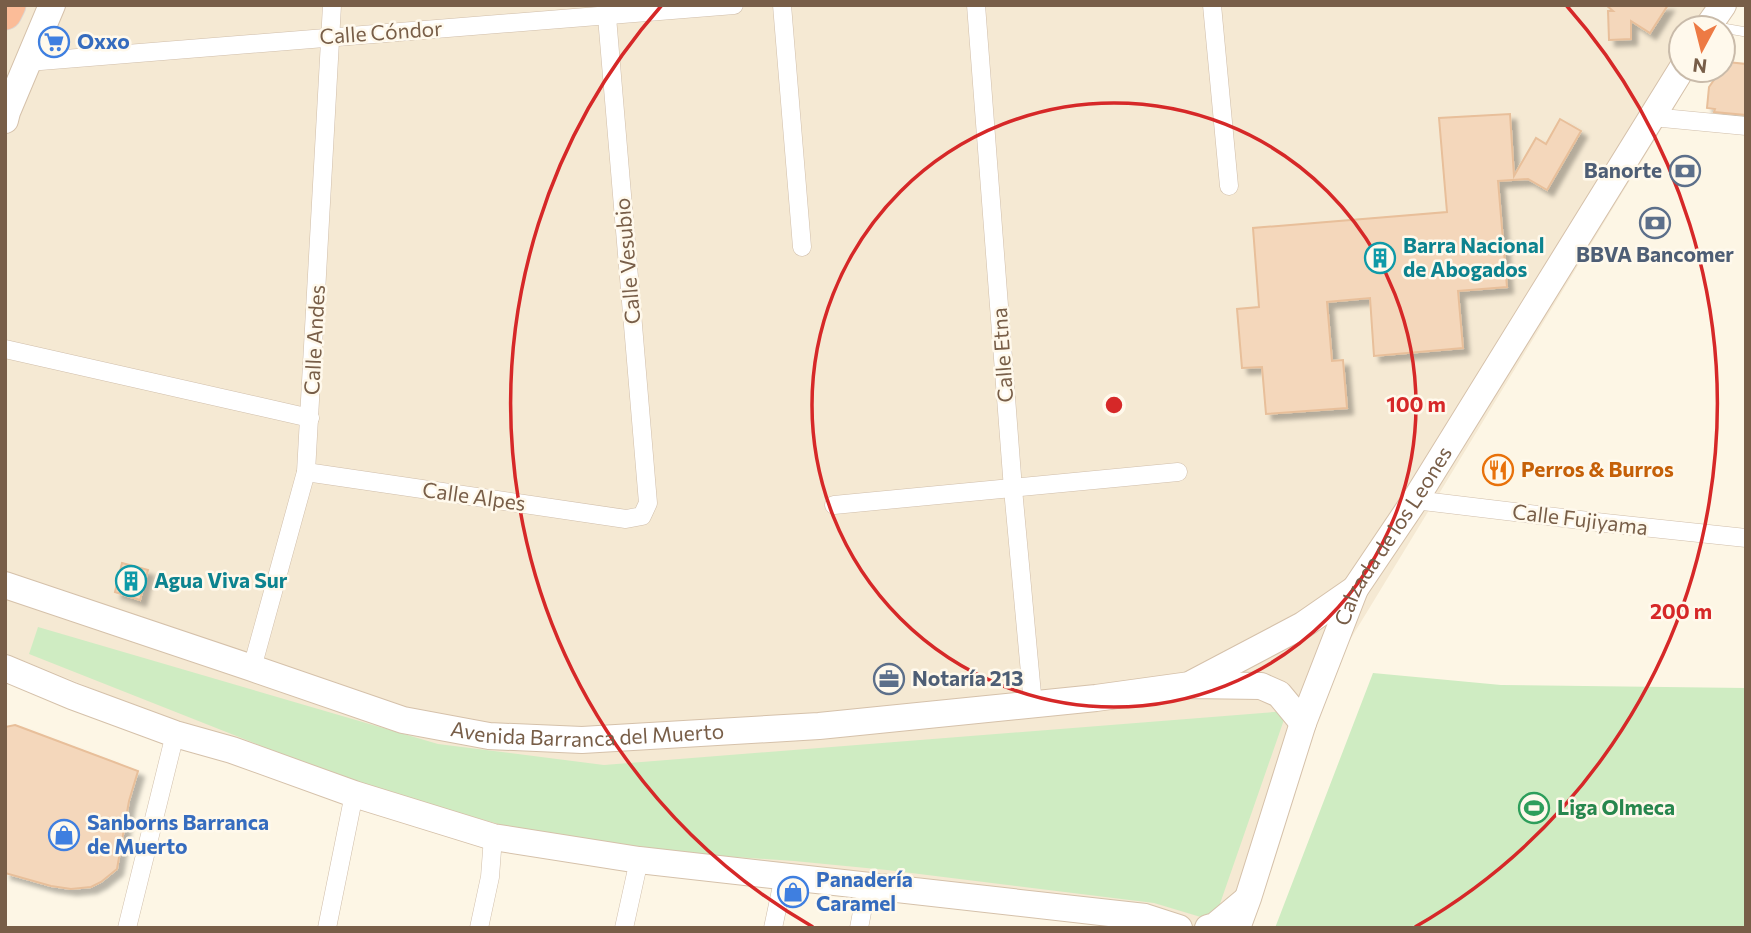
<svg xmlns="http://www.w3.org/2000/svg" width="1751" height="933" font-family="Commissioner,sans-serif">
  <style>
    .residential { fill: #f5e9d3 }
    .green { fill: #cfecc2 }
    .building { fill: #f4d7bb; stroke: #e8bf9a; stroke-width: 2; filter: url(#shadow) }
    .lines { fill: none; stroke-linecap: round; stroke-linejoin: round }
    .lane-casing { stroke: #d0beaa; stroke-width: 10 }
    .street-casing { stroke: #d0beaa; stroke-width: 19 }
    .secondary-casing { stroke: #d5c1aa; stroke-width: 28 }
    .highway-casing { stroke: #dcd5cf; stroke-width: 35 }
    .lane { stroke: #fff; stroke-width: 9 }
    .street { stroke: #fff; stroke-width: 18 }
    .secondary { stroke: #fff; stroke-width: 26 }
    .highway { stroke: #fbbc98; stroke-width: 33 }
    .ring { fill: none; stroke: #d62828; stroke-width: 3.5 }
    .labels { text-anchor: middle; stroke-width: 5; stroke-linejoin: round; paint-order: stroke }
    .street-label { font-size: 21px; fill: #785e48; stroke: #fff9ec }
    .shop-label { font-size: 21px; font-weight: bold; fill: #366cbe; stroke: #fff9ec; text-anchor: start }
    .service-label { font-size: 21px; font-weight: bold; fill: #4e5e75; stroke: #fff9ec; text-anchor: end }
    .culture-label { font-size: 21px; font-weight: bold; fill: #0d838f; stroke: #fff9ec; text-anchor: start }
    .food-label { font-size: 21px; font-weight: bold; fill: #c56008; stroke: #fff9ec; text-anchor: start }
    .leisure-label { font-size: 21px; font-weight: bold; fill: #27864d; stroke: #fff9ec; text-anchor: start }
    .centre { fill: #d62828; stroke: #fff9ec; stroke-width: 3.5 }
    .ring-label { font-size: 21px; text-anchor: middle; font-weight: bold; fill: #d62828; stroke: #fff9ec; stroke-width: 5; stroke-linejoin: round; paint-order: stroke }
  </style>
  <defs>
    <filter id="shadow"><feDropShadow dx="6" dy="6" stdDeviation="2" flood-color="#0004"/></filter>
  </defs>
  <rect width="100%" height="100%" fill="#fdf6e5"/>
  <path class="residential" d="M5,5H1737L1723,28H1681V70H1697L1328,676L1236,928H1123L493,837L321,782L5,653Z"/>
  <g class="green">
    <path d="M38,627L438,744L604,765L1287,711L1214,921L1154,903L887,870L794,861L646,851L527,832L360,785L29,654Z"/>
    <path d="M1373,673L1501,685L1746,688V928H1275Z"/>
  </g>
  <g class="building">
    <path d="M1606,5H1668L1650,33L1631,21V39L1609,40L1608,11H1613Z"/>
    <path d="M1727,62L1746,64V115L1714,112L1715,109L1707,108L1709,87L1721,70H1723Z"/>
    <path d="M1510,114L1514,176L1536,138L1546,144L1560,119L1581,131L1547,190L1528,179L1498,181L1507,287L1458,291L1463,348L1374,356L1370,298L1327,302L1332,361L1343,360L1347,408L1266,414L1262,367L1242,368L1237,309L1259,307L1253,228L1447,212L1439,118Z"/>
    <path d="M122,563L148,570L140,600L115,592Z"/>
    <path d="M15,725L138,771L129,801L117,869L101,882L91,887L71,889L51,886L5,873V727Z"/>
  </g>
  <g class="lines">
    <g class="lane-casing">
      <path id="lane" d="M1723,28L1746,32"/>
    </g>
    <g class="street-casing">
      <g id="street">
        <path d="M782,5L802,247"/>
        <path d="M976,5L1013,489L1033,705"/>
        <path d="M1212,5L1229,186"/>
        <path d="M28,62L734,5"/>
        <path d="M1652,117L1746,126"/>
        <path d="M5,349L310,418"/>
        <path d="M306,472L626,519L642,516L648,503L606,5"/>
        <path d="M1415,500L1605,523L1746,538"/>
        <path d="M834,505L1178,472"/>
        <path d="M252,668L306,472L332,5"/>
        <path d="M127,928L175,734"/>
        <path d="M327,928L354,794"/>
        <path d="M479,928L490,877L493,837"/>
        <path d="M624,928L639,860"/>
        <path d="M773,928L784,876"/>
        <path d="M859,928L867,886"/>
      </g>
    </g>
    <g class="secondary-casing">
      <g id="secondary">
        <path d="M1707,28L1723,5"/>
        <path d="M5,120L7,112L52,5"/>
        <path id="s1" d="M5,585L252,668L403,720L489,736L582,740L819,726L1096,698L1190,685L1261,686L1279,694L1303,723"/>
        <path d="M5,668L72,696L175,734L232,750L354,794L493,837L639,860L1145,917L1179,928"/>
        <path d="M1193,683L1303,625L1355,589"/>
        <path d="M1208,928L1215,926L1245,901"/>
        <path id="s2" d="M1237,928L1248,898L1303,723L1355,589L1415,500L1681,70"/>
      </g>
    </g>
    <g class="highway-casing">
      <path id="highway" d="M5,13L9,5"/>
    </g>
    <use href="#lane" class="lane"/>
    <use href="#street" class="street"/>
    <use href="#secondary" class="secondary"/>
    <use href="#highway" class="highway"/>
  </g>
  <g class="ring">
    <circle cx="1114" cy="405" r="302"/>
    <path d="M813 927A603 603 0 0 1 662 5M1566 5A603 603 0 0 1 1415 927"/>
  </g>
  <defs>
    <g id="supermarket-ring" transform="scale(1.575)"><circle r="9.5" fill="#fff9ec" stroke="#3f7fe0" stroke-width="1.5"/><path d="M-6-5.5h2.5l.6 2H6L4.5 2H-2.5L-4.4-4H-6ZM-1.5 3.2a1.3 1.3 0 1 0 .1 0ZM3 3.2a1.3 1.3 0 1 0 .1 0Z" fill="#3f7fe0"/></g>
    <g id="bank-ring" transform="scale(1.575)"><circle r="9.5" fill="#fff9ec" stroke="#5c6f8a" stroke-width="1.5"/><path d="M-6-4H6V4H-6ZM0-2.3a2.3 2.3 0 1 0 0 4.6a2.3 2.3 0 1 0 0-4.6Z" fill="#5c6f8a"/></g>
    <g id="building-ring" transform="scale(1.575)"><circle r="9.5" fill="#fff9ec" stroke="#0f9aa8" stroke-width="1.5"/><path d="M-4-6H4V6H1V3H-1V6H-4ZM-2.5-4.3h1.7v1.8h-1.7ZM.8-4.3h1.7v1.8H.8ZM-2.5-1h1.7V.8h-1.7ZM.8-1h1.7V.8H.8Z" fill="#0f9aa8"/></g>
    <g id="restaurant-ring" transform="scale(1.575)"><circle r="9.5" fill="#fff9ec" stroke="#e8710a" stroke-width="1.5"/><path d="M-5-6h1v4h1v-4h1v4h1v-4h1v5L-1.5 .5V6h-2V.5L-5-1ZM5-6V6H3V1.5H1.5Q1.5-4 5-6Z" fill="#e8710a"/></g>
    <g id="office-ring" transform="scale(1.575)"><circle r="9.5" fill="#fff9ec" stroke="#5c6f8a" stroke-width="1.5"/><path d="M-6-3h4V-5.5h4V-3h4V5H-6ZM-1-4.5V-3h2v-1.5ZM-6 0V1H6V0Z" fill="#5c6f8a"/></g>
    <g id="stadium-ring" transform="scale(1.575)"><circle r="9.5" fill="#fff9ec" stroke="#2e9e5b" stroke-width="1.5"/><path d="M0-5a6.5 5 0 1 0 0 10a6.5 5 0 1 0 0-10ZM-3.5-1.8h7v3.6h-7Z" fill="#2e9e5b"/></g>
    <g id="shop-ring" transform="scale(1.575)"><circle r="9.5" fill="#fff9ec" stroke="#3f7fe0" stroke-width="1.5"/><path d="M-5-2.5h2.3a2.7 3.5 0 0 1 5.4 0H5L5.5 6h-11ZM-1.5-2.5h3a1.5 2.3 0 0 0-3 0Z" fill="#3f7fe0"/></g>
  </defs>
  <g fill-rule="evenodd">
    <use href="#supermarket-ring" x="54" y="42"/>
    <use href="#bank-ring" x="1685" y="171"/>
    <use href="#bank-ring" x="1655" y="223"/>
    <use href="#building-ring" x="1380" y="258"/>
    <use href="#restaurant-ring" x="1498" y="470"/>
    <use href="#building-ring" x="131" y="581"/>
    <use href="#office-ring" x="889" y="679"/>
    <use href="#stadium-ring" x="1534" y="808"/>
    <use href="#shop-ring" x="64" y="835"/>
    <use href="#shop-ring" x="793" y="892"/>
  </g>
  <g class="labels">
    <g class="street-label">
      <text transform="translate(381 33) rotate(-4)" y="7">Calle Cóndor</text>
      <text transform="translate(628 261) rotate(-95)" y="7">Calle Vesubio</text>
      <text transform="translate(315 340) rotate(-87)" y="7">Calle Andes</text>
      <text transform="translate(1003 355) rotate(-94)" y="7">Calle Etna</text>
      <text transform="translate(474 497) rotate(8)" y="7">Calle Alpes</text>
      <text transform="translate(1580 520) rotate(7)" y="7">Calle Fujiyama</text>
      <text dy="7" stroke="none"><textPath href="#s2" startOffset="424">Calzada de los Leones</textPath></text>
      <text dy="7" stroke="none"><textPath href="#s1" startOffset="606">Avenida Barranca del Muerto</textPath></text>
    </g>
    <g class="shop-label">
      <text x="77" y="49">Oxxo</text>
      <text x="87" y="830">Sanborns Barranca<tspan x="87" dy="24">de Muerto</tspan></text>
      <text x="816" y="887">Panadería<tspan x="816" dy="24">Caramel</tspan></text>
    </g>
    <g class="service-label">
      <text x="1662" y="178">Banorte</text>
      <text x="1655" y="262" text-anchor="middle">BBVA Bancomer</text>
      <text x="912" y="686" text-anchor="start">Notaría 213</text>
    </g>
    <g class="culture-label">
      <text x="1403" y="253">Barra Nacional<tspan x="1403" dy="24">de Abogados</tspan></text>
      <text x="154" y="588">Agua Viva Sur</text>
    </g>
    <g class="food-label">
      <text x="1521" y="477">Perros &amp; Burros</text>
    </g>
    <g class="leisure-label">
      <text x="1557" y="815">Liga Olmeca</text>
    </g>
  </g>
  <circle cx="1114" cy="405" r="10" class="centre"/>
  <g class="ring-label">
    <text x="1416" y="412">100 m</text>
    <text x="1681" y="619">200 m</text>
  </g>
  <rect width="1751" height="933" fill="none" stroke="#785e48" stroke-width="14"/>
  <g transform="translate(1702 49) rotate(187)"><circle r="33" fill="#fff9ec" stroke="#c9bbaa" stroke-width="2"/>
  <path d="M0-5L12 26L0 18L-12 26Z" fill="#ed7a44"/>
  <text y="-10" font-size="19" font-weight="bold" text-anchor="middle" fill="#785e48">N</text>
  </g>
</svg>
